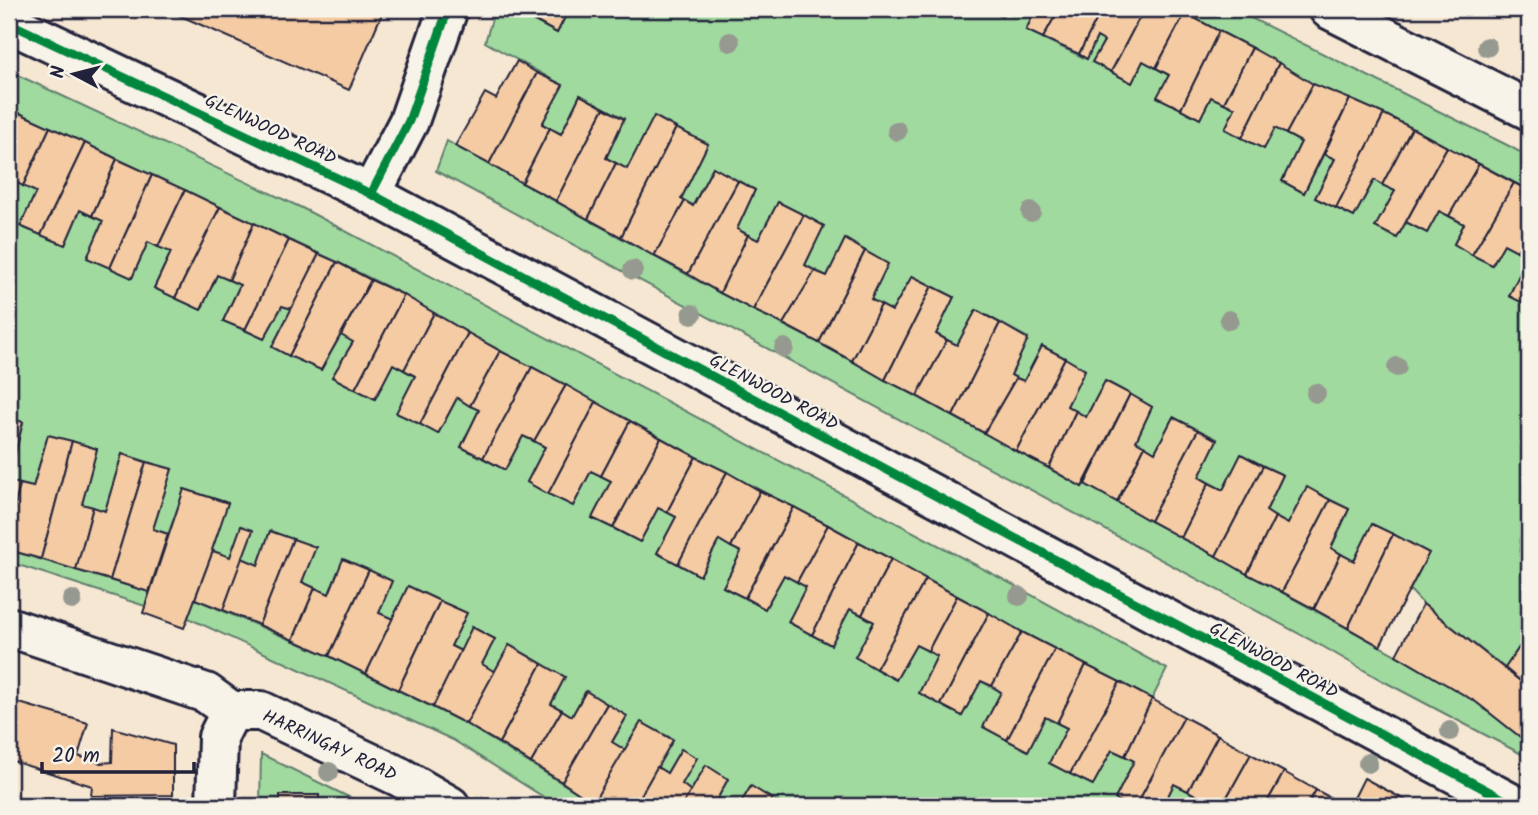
<svg xmlns="http://www.w3.org/2000/svg" width="1538" height="815" font-family="Kalam,sans-serif">
  <style>
    .green { fill: #a0da9f; stroke: #617e6d; stroke-width: 2 }
    .building { fill: #f4cba3; stroke: #22223b; stroke-width: 2 }
    .lines { fill: none; stroke-linecap: round; stroke-linejoin: round }
    .street-casing { stroke: #22223b; stroke-width: 44 }
    .street { stroke: #f7f3e8; stroke-width: 38 }
    .cycleway-casing { stroke: #f7f3e8; stroke-width: 13 }
    .cycleway { stroke: #00873e; stroke-width: 9 }
    .tree { fill: #969990 }
    .labels { text-anchor: middle; stroke-width: 5; stroke-linejoin: round; paint-order: stroke }
    .street-label { font-size: 18px; fill: #22223b; stroke: #f7f3e8 }
  </style>
  <rect width="100%" height="100%" fill="#f6e7d3"/>
  <filter id="ink" filterUnits="userSpaceOnUse"><feTurbulence type="fractalNoise" baseFrequency=".0143" numOctaves="2"/><feDisplacementMap in="SourceGraphic" scale="14" xChannelSelector="R" yChannelSelector="G"/><feConvolveMatrix kernelMatrix="1 2 1 2 8 2 1 2 1" color-interpolation-filters="sRGB"/></filter>
  <g filter="url(#ink)">
    <g class="green">
      <path d="M495,9H530L526,17L557,33L569,9H986L1002,16L1006,9H1036L1026,30L1086,59L1097,37L1104,41L1093,62L1132,83L1143,61L1169,75L1158,97L1200,119L1211,97L1235,108L1225,129L1264,149L1275,128L1301,142L1282,181L1304,193L1324,154L1335,159L1315,198L1354,217L1374,180L1395,191L1376,227L1397,238L1406,222L1427,233L1439,211L1464,224L1454,244L1492,265L1504,244L1528,257L1509,295L1529,306V632L1505,668L1423,604L1410,590L1428,554L1372,525L1354,561L1331,548L1349,509L1307,488L1288,524L1266,511L1283,475L1242,455L1223,490L1199,477L1217,439L1173,417L1155,452L1136,441L1152,407L1106,381L1086,417L1067,406L1085,370L1042,346L1024,381L1011,375L1028,338L977,310L957,345L936,334L954,297L912,276L892,311L871,299L887,264L846,239L827,276L805,265L823,226L778,202L758,240L737,229L755,190L713,167L693,205L681,199L708,144L654,117L627,169L606,158L624,118L580,95L561,134L542,124L562,85L485,42Z"/>
      <path d="M1176,9H1233L1509,146L1529,157V190L1384,114L1313,84L1252,48Z"/>
      <path d="M9,71L302,208L1006,581L1167,669L1152,699L1022,632L828,525L696,457L468,333L404,295L337,262L9,108Z"/>
      <path d="M447,141L720,293L819,343L1082,487L1085,484L1396,655L1476,702L1529,744V758L1383,681L1322,646L436,171Z"/>
      <path d="M11,179L36,192L21,227L65,245L80,210L103,221L88,258L132,278L148,242L171,252L154,288L201,310L217,275L240,285L223,321L264,339L282,306L292,309L272,346L321,370L341,335L353,342L332,377L375,399L393,364L415,376L397,413L438,434L457,398L479,410L461,447L505,470L523,436L545,447L527,482L573,506L591,471L611,481L592,518L640,542L658,508L676,517L657,553L700,576L719,540L741,552L723,587L765,609L784,575L806,587L788,622L830,645L850,609L874,622L855,657L896,680L916,645L937,656L962,716L981,681L1001,692L1007,740L1028,750L1045,717L1067,728L1050,763L1092,785L1112,750L1134,761L1115,799L1128,806H786L751,787L739,806H716L714,805L728,779L706,766L691,791L682,784L696,758L681,749L667,773L657,767L673,739L641,722L625,750L612,742L627,716L586,691L572,716L551,704L565,677L510,645L495,672L482,664L494,639L472,627L461,651L451,646L466,613L408,586L393,619L379,613L343,560L329,594L302,582L315,547L270,531L258,565L242,558L241,527L230,557L213,551L212,550L227,503L185,489L168,534L153,529L172,469L122,454L105,511L82,504L97,449L48,435L33,487L9,481L23,423L9,418V185Z"/>
      <path d="M9,550L149,592L145,606L9,562Z"/>
      <path d="M195,599L329,656L466,724L599,806H558L453,740L188,618Z"/>
      <path d="M261,754L367,806H319L318,795H281L280,806H260Z"/>
      <path d="M1174,784L1199,797L1194,806H1163Z"/>
    </g>
    <g class="building">
      <path d="M165,9H384L349,90Z"/>
      <path d="M530,9H569L557,33L526,16Z"/>
      <path d="M986,9H1006L1002,17Z"/>
      <path d="M1036,9H1059L1043,38L1026,30Z"/>
      <path d="M1059,9H1102L1079,54L1043,38Z"/>
      <path d="M1102,9H1144L1111,72L1092,62L1104,41L1097,37L1087,59L1079,54Z"/>
      <path d="M1144,9H1176L1185,13L1156,68L1143,61L1132,83L1111,72Z"/>
      <path d="M1185,13L1219,31L1181,109L1157,97L1169,75L1156,68Z"/>
      <path d="M1219,31L1252,48L1224,103L1211,97L1200,119L1181,109Z"/>
      <path d="M1252,48L1279,63L1242,138L1225,129L1235,108L1224,103Z"/>
      <path d="M517,61L537,73L489,164L455,146L485,93L496,99Z"/>
      <path d="M1279,63L1313,84L1286,134L1275,128L1264,149L1242,138Z"/>
      <path d="M537,73L563,85L542,124L550,128L522,183L489,164Z"/>
      <path d="M1313,84L1350,99L1304,193L1282,181L1301,142L1286,134Z"/>
      <path d="M580,95L604,108L556,201L522,183L550,128L561,134Z"/>
      <path d="M1350,99L1384,114L1336,208L1315,198L1335,159L1324,154Z"/>
      <path d="M9,108L17,112L9,129Z"/>
      <path d="M604,108L624,119L606,158L616,163L588,219L556,201Z"/>
      <path d="M17,112L50,127L23,186L11,179L9,185V129Z"/>
      <path d="M1384,114L1412,128L1382,185L1374,180L1354,217L1336,208Z"/>
      <path d="M654,116L676,128L621,237L588,219L616,163L627,169Z"/>
      <path d="M50,127L85,143L41,235L20,226L36,192L23,186Z"/>
      <path d="M676,128L708,144L681,199L685,201L654,256L621,237Z"/>
      <path d="M1412,128L1447,147L1397,238L1375,227L1395,191L1382,185Z"/>
      <path d="M85,143L117,159L92,216L80,210L65,245L41,235Z"/>
      <path d="M1447,147L1479,164L1449,216L1439,211L1427,233L1406,222Z"/>
      <path d="M117,159L152,175L110,268L87,258L103,221L92,216Z"/>
      <path d="M1479,164L1514,183L1472,255L1454,244L1464,224L1449,216Z"/>
      <path d="M713,167L738,181L688,274L654,256L685,201L693,206Z"/>
      <path d="M152,175L185,190L158,247L148,242L132,278L110,268Z"/>
      <path d="M738,181L755,190L737,229L748,235L720,293L688,274Z"/>
      <path d="M1514,183L1529,190V229L1517,251L1504,244L1492,265L1472,255Z"/>
      <path d="M185,190L220,207L175,298L154,288L171,252L158,247Z"/>
      <path d="M778,202L804,215L753,310L720,293L748,235L758,240Z"/>
      <path d="M220,207L254,223L229,280L217,275L201,310L175,298Z"/>
      <path d="M804,215L824,226L805,265L815,271L783,324L753,310Z"/>
      <path d="M254,223L289,240L245,330L223,321L240,285L229,280Z"/>
      <path d="M1529,229V306L1509,296L1528,257L1517,251Z"/>
      <path d="M845,239L865,251L819,343L783,324L815,271L827,276Z"/>
      <path d="M289,240L319,254L292,309L282,306L264,339L245,330Z"/>
      <path d="M865,251L888,264L871,299L881,305L852,361L819,343Z"/>
      <path d="M319,254L337,262L289,356L272,347Z"/>
      <path d="M337,262L371,280L321,370L289,356Z"/>
      <path d="M912,276L932,286L885,380L852,361L881,305L892,311Z"/>
      <path d="M371,280L404,295L355,389L332,377L353,342L341,335Z"/>
      <path d="M932,286L954,297L936,334L947,340L917,396L885,380Z"/>
      <path d="M404,295L434,313L404,370L393,364L375,399L355,389Z"/>
      <path d="M976,310L1000,323L953,416L917,396L947,340L957,345Z"/>
      <path d="M434,313L468,333L420,424L396,413L415,376L404,370Z"/>
      <path d="M1000,323L1028,339L1011,375L1016,378L984,433L953,416Z"/>
      <path d="M468,333L500,351L470,406L457,398L438,434L420,424Z"/>
      <path d="M1042,346L1065,358L1016,451L984,433L1016,378L1024,381Z"/>
      <path d="M500,351L532,367L483,458L461,447L479,410L470,406Z"/>
      <path d="M1065,358L1085,370L1067,406L1076,411L1049,468L1016,451Z"/>
      <path d="M532,367L566,385L534,441L523,436L505,470L483,458Z"/>
      <path d="M1105,381L1130,394L1082,487L1049,468L1076,411L1086,417Z"/>
      <path d="M566,385L596,402L548,494L527,482L545,447L534,441Z"/>
      <path d="M1130,394L1152,407L1136,441L1145,446L1117,502L1085,484Z"/>
      <path d="M596,402L630,421L601,476L591,471L573,506L548,494Z"/>
      <path d="M1173,417L1198,430L1150,521L1117,502L1145,446L1155,452Z"/>
      <path d="M9,418L23,422L9,477Z"/>
      <path d="M630,421L661,438L613,528L592,518L611,481L601,476Z"/>
      <path d="M1198,430L1217,440L1199,477L1209,483L1181,538L1150,521Z"/>
      <path d="M48,435L72,441L41,559L9,550V529L20,484L33,487Z"/>
      <path d="M661,438L696,457L667,512L658,508L640,542L613,528Z"/>
      <path d="M72,441L97,449L82,504L93,507L76,570L41,559Z"/>
      <path d="M122,454L146,462L110,580L76,570L93,507L105,511Z"/>
      <path d="M1241,454L1263,466L1216,556L1181,538L1209,483L1223,490Z"/>
      <path d="M696,457L727,472L678,564L657,553L676,517L667,512Z"/>
      <path d="M146,462L172,469L153,529L168,534L149,592L110,580Z"/>
      <path d="M1263,466L1283,475L1266,511L1275,517L1247,574L1216,556Z"/>
      <path d="M727,472L760,491L731,547L719,540L700,576L678,564Z"/>
      <path d="M9,481L20,484L9,529Z"/>
      <path d="M1307,487L1330,500L1282,592L1247,574L1275,517L1288,524Z"/>
      <path d="M184,489L228,503L212,550L213,551L184,628L143,613Z"/>
      <path d="M760,491L794,507L745,598L723,587L741,552L731,547Z"/>
      <path d="M1330,500L1349,509L1331,548L1341,554L1314,609L1282,592Z"/>
      <path d="M794,507L828,525L797,582L784,575L765,609L745,598Z"/>
      <path d="M1372,524L1393,534L1348,628L1314,609L1341,554L1354,561Z"/>
      <path d="M828,525L859,542L812,635L788,622L806,587L797,582Z"/>
      <path d="M241,526L253,530L223,610L195,599L213,551L230,557Z"/>
      <path d="M270,531L293,539L259,625L223,610L242,558L258,565Z"/>
      <path d="M1393,534L1429,553L1380,646L1348,628Z"/>
      <path d="M293,539L316,547L302,582L315,588L293,640L259,625Z"/>
      <path d="M859,542L891,559L862,615L850,609L831,645L812,635Z"/>
      <path d="M343,559L369,570L329,656L293,640L315,588L329,594Z"/>
      <path d="M891,559L926,579L876,669L855,657L874,622L862,615Z"/>
      <path d="M369,570L392,581L379,613L393,619L366,674L329,656Z"/>
      <path d="M926,579L957,596L928,651L916,645L896,680L876,669Z"/>
      <path d="M408,586L440,601L398,690L366,674Z"/>
      <path d="M957,596L989,613L941,705L919,693L937,656L928,651Z"/>
      <path d="M440,601L467,613L451,646L461,651L433,707L398,690Z"/>
      <path d="M1423,604L1529,688V744L1476,702L1396,655Z"/>
      <path d="M989,613L1022,632L992,686L981,681L962,716L941,705Z"/>
      <path d="M472,627L495,639L482,664L495,672L466,724L433,707Z"/>
      <path d="M1022,632L1055,649L1007,740L983,727L1001,692L992,686Z"/>
      <path d="M1529,633V688L1505,668Z"/>
      <path d="M509,645L542,664L499,743L466,724Z"/>
      <path d="M1055,649L1086,665L1057,723L1045,717L1028,751L1007,740Z"/>
      <path d="M542,664L565,677L551,704L562,710L531,763L499,743Z"/>
      <path d="M1086,665L1120,682L1070,774L1049,763L1067,728L1057,723Z"/>
      <path d="M1120,682L1152,699L1125,756L1112,750L1093,785L1070,774Z"/>
      <path d="M586,691L607,704L562,782L531,763L562,710L572,716Z"/>
      <path d="M1152,699L1184,717L1136,806H1128L1115,799L1134,761L1125,756Z"/>
      <path d="M9,700L88,723L78,756L101,763L112,762L113,728L173,745V795L91,796L92,786L9,760Z"/>
      <path d="M607,704L627,716L612,742L625,750L593,803L562,782Z"/>
      <path d="M1184,717L1218,735L1188,791L1174,784L1163,806H1136Z"/>
      <path d="M641,722L673,740L635,806H599L593,803Z"/>
      <path d="M1218,735L1251,754L1222,806H1194L1199,797L1188,791Z"/>
      <path d="M681,749L697,758L682,784L691,791L682,806H635L657,767L667,773Z"/>
      <path d="M1251,754L1284,772L1265,806H1222Z"/>
      <path d="M706,765L728,779L714,805L716,806H682Z"/>
      <path d="M1284,772L1316,790L1307,806H1265Z"/>
      <path d="M1364,778L1416,806H1350Z"/>
      <path d="M751,786L772,799L768,806H739Z"/>
      <path d="M1316,790L1346,806H1307Z"/>
      <rect x="280" y="795" width="39" height="11"/>
    </g>
    <g class="lines">
      <g class="street-casing">
        <g id="street">
          <path d="M1329,9L1529,110"/>
          <path d="M9,23L371,194L1516,806"/>
          <path d="M371,194L409,121L448,9"/>
          <path d="M9,627L206,693L231,711H261L400,777L450,806"/>
          <path d="M216,806L218,737L231,711"/>
        </g>
      </g>
      <use href="#street" class="street"/>
      <g class="cycleway-casing">
        <g id="cycleway">
          <path d="M9,23L371,194L1516,806"/>
          <path d="M371,194L409,121L448,9"/>
        </g>
      </g>
      <use href="#cycleway" class="cycleway"/>
    </g>
    <g class="tree">
      <circle cx="730" cy="42" r="10"/>
      <circle cx="1487" cy="47" r="10"/>
      <circle cx="897" cy="131" r="10"/>
      <circle cx="1031" cy="212" r="10"/>
      <circle cx="633" cy="270" r="10"/>
      <circle cx="692" cy="314" r="10"/>
      <circle cx="1229" cy="320" r="10"/>
      <circle cx="784" cy="348" r="10"/>
      <circle cx="1397" cy="367" r="10"/>
      <circle cx="1316" cy="393" r="10"/>
      <circle cx="1019" cy="596" r="10"/>
      <circle cx="72" cy="600" r="10"/>
      <circle cx="1450" cy="731" r="10"/>
      <circle cx="1368" cy="763" r="10"/>
      <circle cx="329" cy="772" r="10"/>
    </g>
  </g>
  <g class="labels">
    <g class="street-label">
      <text transform="translate(271 129) rotate(25)" y="6">GLENWOOD ROAD</text>
      <text transform="translate(774 392) rotate(28)" y="6">GLENWOOD ROAD</text>
      <text transform="translate(1274 660) rotate(28)" y="6">GLENWOOD ROAD</text>
      <text transform="translate(330 745) rotate(25)" y="6">HARRINGAY ROAD</text>
    </g>
  </g>
  <rect width="1538" height="815" fill="none" stroke="#f7f3e8" stroke-width="35"/>
  <rect x="18" y="18" width="1503" height="780" fill="none" stroke="#22223b" stroke-width="2.5" filter="url(#ink)"/>
  <g transform="translate(74 74) rotate(277)" stroke="#f7f3e8" stroke-width="5" paint-order="stroke">
  <path d="M0-5L12 26L0 18L-12 26Z" fill="#22223b"/>
  <text y="-10" font-size="19" font-weight="bold" text-anchor="middle" fill="#22223b">N</text>
  </g>
  <path d="M42 762v10h152v-10" fill="none" stroke="#22223b" stroke-width="3.5"/>
  <text x="52" y="762" font-size="21" fill="#22223b" stroke="#f7f3e8" stroke-width="5" paint-order="stroke">20 m</text>
</svg>
